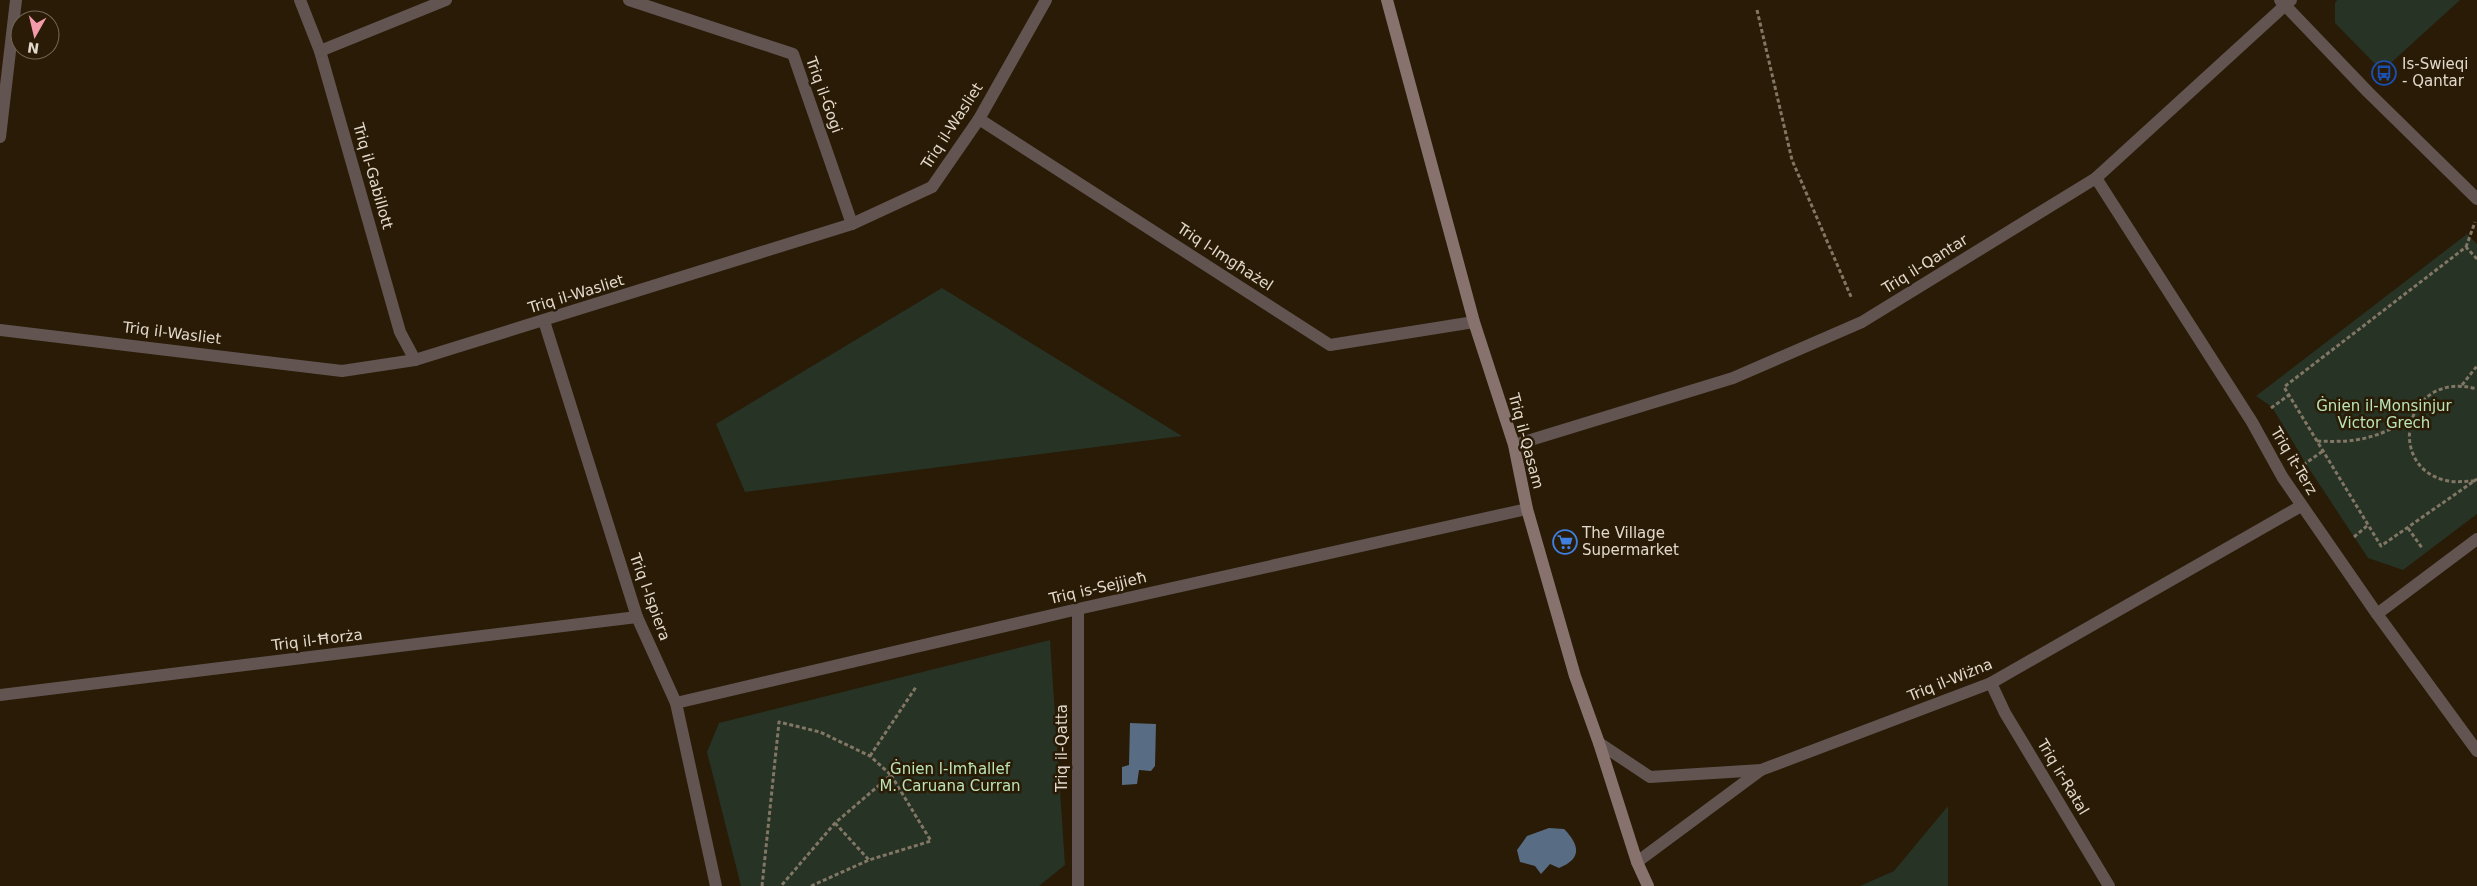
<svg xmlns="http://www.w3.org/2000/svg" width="2477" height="886" font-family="'DejaVu Sans',sans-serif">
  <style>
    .green { fill: #263325 }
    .water { fill: #586d84 }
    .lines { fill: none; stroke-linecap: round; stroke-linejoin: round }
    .path { stroke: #827665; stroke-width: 3; stroke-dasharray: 4 2.5; stroke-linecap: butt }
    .street { stroke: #615451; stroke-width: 12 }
    .secondary { stroke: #87726e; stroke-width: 12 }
    .labels { text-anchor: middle; stroke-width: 5; stroke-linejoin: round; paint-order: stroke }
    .poi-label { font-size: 15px; fill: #e2d9cc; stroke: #291b05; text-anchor: start }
    .street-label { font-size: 15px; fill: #e2d9cc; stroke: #291b05 }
    .park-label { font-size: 15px; fill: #bae4b7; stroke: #291b05 }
  </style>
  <rect width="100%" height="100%" fill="#291b05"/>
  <g class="green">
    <path d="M2337,0H2460L2382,71L2335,23V3Z"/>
    <path d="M2467,234L2477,244V514L2403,570L2368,558L2306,464L2272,407L2256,396Z"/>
    <path d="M942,288L1182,436L745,492L716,424Z"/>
    <path d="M1050,640L1065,865L1039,886H741L707,752L719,723Z"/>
    <path d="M1948,806V886H1860L1894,871Z"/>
  </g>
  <g class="water">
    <path d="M1130,723L1156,724L1155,766L1151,771L1139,770L1137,784L1122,785V767L1129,765Z"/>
    <path d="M1549,828L1564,829C1580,845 1582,859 1559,868L1550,864L1541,874L1535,866L1520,862L1517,850L1527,836Z"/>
  </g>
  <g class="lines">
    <g class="path">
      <path d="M1757,10L1792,160L1852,299"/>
      <path d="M2466,247L2475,222"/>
      <path d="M2477,259L2466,247L2284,387L2381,546L2477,479"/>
      <path d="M2462,385L2477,366"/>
      <path d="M2271,408L2289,395"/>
      <path d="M2317,441C2359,443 2375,438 2411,419"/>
      <path d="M2303,465L2323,451"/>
      <path d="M2475,481C2464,481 2455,483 2444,480C2385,465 2405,369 2477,389"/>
      <path d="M2408,528L2422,548"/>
      <path d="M2354,537L2368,525"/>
      <path d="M870,756L916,687"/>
      <path d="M835,823L869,860"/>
      <path d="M762,886L779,722L820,732L870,756L891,775L835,823L781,886"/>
      <path d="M811,886L869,860L931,841L891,775"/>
    </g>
    <g class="street">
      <path d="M300,0L320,51L400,332L415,360"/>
      <path d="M629,0L793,54L852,224"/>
      <path d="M2280,0L2368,92L2477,199"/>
      <path d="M320,51L446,0"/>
      <path d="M979,119L1330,345L1474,322"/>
      <path d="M0,137L16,0"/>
      <path d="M2096,178L2252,422L2283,478L2377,614L2477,751"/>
      <path d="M544,321L637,617L676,703L716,886"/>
      <path d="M0,330L342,371L415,360L852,224L932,187L979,119L1046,0"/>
      <path d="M1514,445L1733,378L1862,322L2096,178L2291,0"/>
      <path d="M2377,614L2477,539"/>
      <path d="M1991,683L2005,713L2109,886"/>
      <path d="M0,695L637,617"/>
      <path d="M676,703L1078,609L1527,509"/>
      <path d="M1599,743L1650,777L1761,770"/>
      <path d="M1637,862L1761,770L1991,683L2301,506"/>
      <path d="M1078,886V609"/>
    </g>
    <path class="secondary" d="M1387,0L1474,322L1514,445L1527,509L1575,676L1599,743L1637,862L1648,886"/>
  </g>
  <defs>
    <g id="bus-ring" transform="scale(1.25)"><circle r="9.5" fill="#291b05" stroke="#1a4fb4" stroke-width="1.5"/><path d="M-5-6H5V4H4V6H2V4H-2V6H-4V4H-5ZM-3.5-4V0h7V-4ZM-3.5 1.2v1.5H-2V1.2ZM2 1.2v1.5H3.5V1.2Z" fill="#1a4fb4"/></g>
    <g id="supermarket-ring" transform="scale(1.25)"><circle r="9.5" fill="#291b05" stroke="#3f7fe0" stroke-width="1.5"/><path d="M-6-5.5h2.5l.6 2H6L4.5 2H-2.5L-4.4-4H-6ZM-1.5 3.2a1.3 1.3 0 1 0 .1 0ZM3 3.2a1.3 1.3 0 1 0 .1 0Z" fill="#3f7fe0"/></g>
  </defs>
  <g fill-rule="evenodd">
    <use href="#bus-ring" x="2384" y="73"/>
    <use href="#supermarket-ring" x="1565" y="542"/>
  </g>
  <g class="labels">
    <g class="poi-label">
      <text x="2402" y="69">Is-Swieqi<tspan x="2402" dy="17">- Qantar</tspan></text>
      <text x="1582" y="538">The Village<tspan x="1582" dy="17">Supermarket</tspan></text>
    </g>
    <g class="street-label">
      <text transform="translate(824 95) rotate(70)" y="5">Triq il-Ġogi</text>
      <text transform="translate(952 126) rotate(-57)" y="5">Triq il-Wasliet</text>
      <text transform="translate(373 176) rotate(74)" y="5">Triq il-Gabillott</text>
      <text transform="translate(1225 257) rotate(33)" y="5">Triq l-Imgħażel</text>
      <text transform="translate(1925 264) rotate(-32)" y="5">Triq il-Qantar</text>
      <text transform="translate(576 294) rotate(-17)" y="5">Triq il-Wasliet</text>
      <text transform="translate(172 333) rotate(7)" y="5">Triq il-Wasliet</text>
      <text transform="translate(1526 441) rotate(75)" y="5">Triq il-Qasam</text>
      <text transform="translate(2294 461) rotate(59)" y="5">Triq it-Terz</text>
      <text transform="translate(1098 588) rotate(-13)" y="5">Triq is-Sejjieħ</text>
      <text transform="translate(650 597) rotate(70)" y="5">Triq l-Ispiera</text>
      <text transform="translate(317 640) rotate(-7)" y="5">Triq il-Ħorża</text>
      <text transform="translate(1950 680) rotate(-22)" y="5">Triq il-Wiżna</text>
      <text transform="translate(1062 748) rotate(-90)" y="5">Triq il-Qatta</text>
      <text transform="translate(2063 777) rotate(59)" y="5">Triq ir-Ratal</text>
    </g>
    <g class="park-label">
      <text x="2384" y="411">Ġnien il-Monsinjur<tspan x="2384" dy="17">Victor Grech</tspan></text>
      <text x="950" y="774">Ġnien l-Imħallef<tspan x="950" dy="17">M. Caruana Curran</tspan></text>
    </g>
  </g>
  <g transform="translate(35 35) rotate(188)"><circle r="24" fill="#291b05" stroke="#736755"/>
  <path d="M0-4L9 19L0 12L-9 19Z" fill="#f39aab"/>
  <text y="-8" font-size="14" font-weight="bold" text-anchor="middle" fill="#e2d9cc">N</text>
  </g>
</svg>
